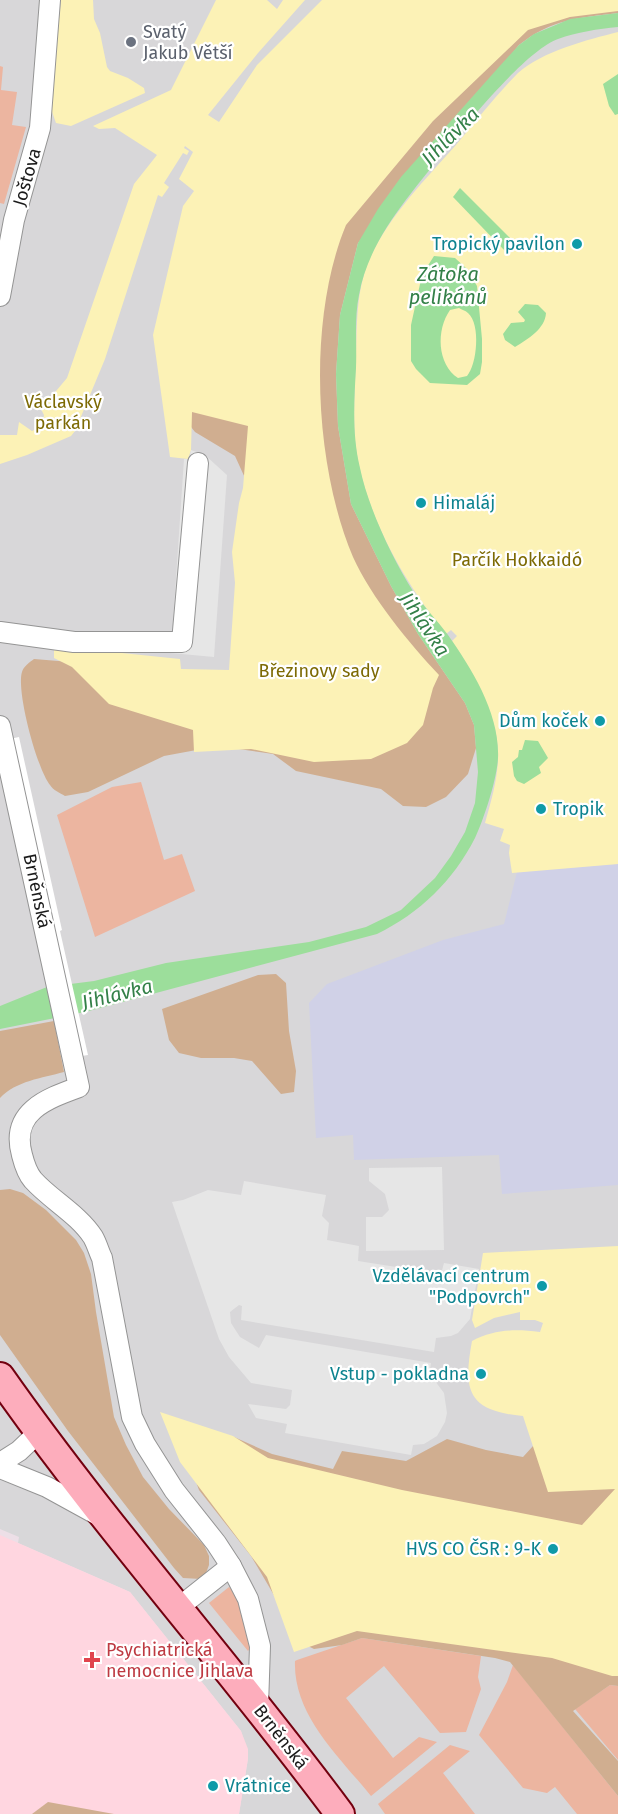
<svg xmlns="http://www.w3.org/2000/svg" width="618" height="1814" font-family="'Fira Sans',sans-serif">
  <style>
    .residential { fill: #d8d7d9 }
    .industrial { fill: #d0d1e7 }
    .education { fill: #ffd6e0 }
    .grass { fill: #ecb5a0 }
    .forest { fill: #d0ae90 }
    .park { fill: #fcf2b6 }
    .parking { fill: #e6e6e6 }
    .water { fill: #9cde9b; fill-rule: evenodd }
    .pier { fill: #fff }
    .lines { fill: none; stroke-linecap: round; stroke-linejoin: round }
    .minor-casing { stroke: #949494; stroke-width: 22 }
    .secondary-casing { stroke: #73000f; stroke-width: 32 }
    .minor { stroke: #fff; stroke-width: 20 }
    .secondary { stroke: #fdadbc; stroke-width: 28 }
    .worship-dot { fill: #6b7280; stroke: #fff; stroke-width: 2 }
    .culture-dot { fill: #0f9aa8; stroke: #fff; stroke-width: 2 }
    .health-dot { fill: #e0444e; stroke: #fff; stroke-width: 2 }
    .labels { text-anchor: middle; stroke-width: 4.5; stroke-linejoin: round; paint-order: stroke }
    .worship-label { font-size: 18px; fill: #5b616d; stroke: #fff; text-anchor: start }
    .street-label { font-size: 18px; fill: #1a1a1a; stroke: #fff }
    .culture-label { font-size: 18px; fill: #0d838f; stroke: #fff; text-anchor: end }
    .park-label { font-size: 18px; fill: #7d6a04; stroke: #fff }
    .health-label { font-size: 18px; fill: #be3a42; stroke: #fff; text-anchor: start }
    .water-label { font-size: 20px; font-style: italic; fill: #338048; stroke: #fff }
  </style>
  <rect width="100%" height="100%" fill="#eddfe7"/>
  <path class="residential" d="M0,0H618V1814H239L248,1758L241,1731L130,1592L18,1543L19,1537L0,1529Z"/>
  <path class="industrial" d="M618,864V1185L502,1194L499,1155L354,1160L353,1135L316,1138L309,1003L327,984L443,940L504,924L517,872Z"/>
  <path class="education" d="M0,1535L130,1592L241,1731L248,1749V1759L239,1814H0Z"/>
  <g class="grass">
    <path d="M0,66L3,67L1,90L17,92L12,125L26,127L4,204L0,203Z"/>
    <path d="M141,782L164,860L182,854L195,891L95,937L57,815L112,787Z"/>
    <path d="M229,1587L239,1596L254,1643L248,1651L209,1603Z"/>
    <path d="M362,1638L481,1656L478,1677L481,1689L466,1732L440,1733L384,1666L346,1698L393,1758L419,1737L437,1742L371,1796C339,1756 293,1715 295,1661L297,1660Z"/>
    <path d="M513,1665L618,1796V1814H577L555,1787L547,1793L523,1788L479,1735L507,1682Z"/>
    <path d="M610,1685L618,1686V1760L575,1709Z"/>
    <path d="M450,1745L470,1751L443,1773L475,1814H385L378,1804Z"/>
  </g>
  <g class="forest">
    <path d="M618,0V13C578,18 552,19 519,45L358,243L340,315L336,374L338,426L351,504L391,586L418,634L465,703L474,725L476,748L468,774L446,797L426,807L403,806L381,789L296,771L273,754L218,746L164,756L88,792L65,796C60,793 53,790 50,785C37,769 16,691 22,672C23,667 30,662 34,659L119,666L241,696L245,478L235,456L195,432L180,413L258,85Z"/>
    <path d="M276,974L286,983L289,1031L296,1071L294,1092L281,1094L252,1061L234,1058H201L179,1053L169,1040L162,1009L258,975Z"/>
    <path d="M54,1021L64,1072C42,1078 16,1081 0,1098V1031Z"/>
    <path d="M10,1189L23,1193L46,1210L76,1240L84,1253L91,1274L96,1312L114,1417L126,1445L143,1477L169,1509L204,1545L209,1556V1565L206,1573L201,1579L183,1578L174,1568L68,1431L0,1335V1190Z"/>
    <path d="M208,1431L234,1437L272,1454L333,1469L342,1451L406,1461L447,1439L486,1450L523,1457L543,1435L618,1485V1686L610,1685L573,1711L618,1761V1796L510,1662L495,1658L362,1638L342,1645L314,1649L302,1643L251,1556L199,1490L189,1463Z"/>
    <path d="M48,1802L114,1814H32Z"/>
  </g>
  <g class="park">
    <path d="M61,0H93L94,19L100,33L107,67L110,71L128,78L144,88L145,93L71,126L56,123L50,106Z"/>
    <path d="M216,0H267L277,9L283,0H305L258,53L208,115L219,122L257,65L322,0H618V11L570,17L528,30L433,121L346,225C307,319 314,465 353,557C371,597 409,643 439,675L433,688L423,725L407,743L371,759L314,762L251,749L194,752L193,730L109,704L72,667L54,658V646L180,659L181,669L229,670L235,583L232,552L239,503L243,488L248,426L192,412L191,450L188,459L170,457L153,335L183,206L194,191L179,179L193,152L185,146L184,148L189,151L187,155L183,153L164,183L169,187L162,197L158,195L105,359L75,431L71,436L27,455L0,464V435H17L19,422L32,431L42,426L44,415L41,409L67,378L134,184L157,155L115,128L99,129L93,126L171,90Z"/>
    <path d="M618,32V864L512,873L509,853L510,845L500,841L504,829L485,823C491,802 497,781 498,760C500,717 474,675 452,641L457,636L451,630L446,634C403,581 362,509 355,440C353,412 355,386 356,358C357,324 356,292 369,260C389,216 424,181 456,145C476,121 496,95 518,73C543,51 587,40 618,32Z"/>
    <path d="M618,1246V1676H612L552,1658L357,1631L294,1652L267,1577L180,1462L160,1412L233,1436L268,1458L402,1490L582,1525L615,1489L548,1492L523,1416C467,1411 463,1390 472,1341C495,1329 515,1329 540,1332L543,1323L535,1320H520V1312L494,1318L475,1328L472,1320L483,1253Z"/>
  </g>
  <g class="parking">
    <path d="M191,450L205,455L227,475L214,657L171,653L184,459H189Z"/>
    <path d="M442,1167L444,1250L366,1251V1217H382L389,1210L385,1194L369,1181V1168Z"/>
    <path d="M244,1181L326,1195L322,1216L329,1223L327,1240L359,1246L358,1261L441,1274L444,1263L479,1269L470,1319L458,1333L451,1336L436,1338L434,1352L241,1320L242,1306L239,1305L230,1312L231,1323L240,1337L259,1348L266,1335L431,1363L429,1377L435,1381L444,1393L447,1413L445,1422L437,1436L424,1444L413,1445L411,1455L285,1433L287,1424L256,1418L248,1404L286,1409L290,1405L292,1390L251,1383L229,1357L219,1339L172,1202L183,1200L208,1190L241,1195Z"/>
  </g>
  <g class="water">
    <path d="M618,13V27C598,29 577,32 558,39C527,50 469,121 447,148C412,193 369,238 359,295C354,319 357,344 356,368C354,402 352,435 360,468C368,507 392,558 413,591C424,607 437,620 448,635C472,669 500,714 498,758C497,779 484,819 475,838C453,881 420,913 377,934L85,1012L0,1029V1006L47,987L94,981L166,963L309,942L366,927L401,910L435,878L451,856L465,832L475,803L478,772L474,725L465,703L418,634L391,586L351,504L338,426L336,374L340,315L358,243L378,209L401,177L498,68L519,45L534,34L570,19Z"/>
    <path d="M618,74V114L615,115L609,106L603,84Z"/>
    <path d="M460,188L515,243L506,252L453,197Z"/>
    <path d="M434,256L455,258L467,269L477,286L482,339V362L480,374L467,385L430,383L416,369L411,361V325L422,275ZM459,308C462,310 465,310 468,313C481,324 477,365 467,376L458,378C437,364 436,330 450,310Z"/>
    <path d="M525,304L538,305L546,313C545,329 528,339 515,347L505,340L503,334L511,323L524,322L525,320L518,312Z"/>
    <path d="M525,740L538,741L548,758L539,767L541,773L524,784L517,781L514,776L512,762L518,757L519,750H522Z"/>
  </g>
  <path class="pier" d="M19,737L62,930L60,931L88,1055L63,1059L38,934L0,772V741Z"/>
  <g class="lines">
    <g class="minor-casing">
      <g id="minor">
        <path d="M0,296L14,220L40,128L50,0"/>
        <path d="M0,632L74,642H182L198,463"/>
        <path d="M0,726L79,1087C46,1099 10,1112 22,1155C24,1163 27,1173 33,1180C51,1200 78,1214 93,1237C97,1244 99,1252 102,1258L132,1417L145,1444L174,1490L216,1543L231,1566L248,1599L260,1646L258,1706"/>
        <path d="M0,1463L19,1451L39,1432"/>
        <path d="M0,1468L47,1487L98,1515"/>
        <path d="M178,1608L231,1566"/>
      </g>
    </g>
    <g class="secondary-casing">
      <path id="secondary" d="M0,1377C106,1528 230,1666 340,1814"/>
    </g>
    <use href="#minor" class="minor"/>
    <use href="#secondary" class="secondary"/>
  </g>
  <circle class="worship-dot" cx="131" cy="42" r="6"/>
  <g class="culture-dot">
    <circle cx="577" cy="244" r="6"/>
    <circle cx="421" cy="503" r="6"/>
    <circle cx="600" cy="721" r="6"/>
    <circle cx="541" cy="809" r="6"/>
    <circle cx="542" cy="1286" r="6"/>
    <circle cx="481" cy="1374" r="6"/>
    <circle cx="553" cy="1549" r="6"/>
    <circle cx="213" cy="1786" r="6"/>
  </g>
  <path class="health-dot" d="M89 1651h6v6h6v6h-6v6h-6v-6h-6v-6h6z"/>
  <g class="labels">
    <g class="worship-label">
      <text x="143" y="38">Svatý<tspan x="143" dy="21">Jakub Větší</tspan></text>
    </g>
    <g class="street-label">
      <text transform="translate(27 177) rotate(-74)" y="6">Joštova</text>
      <text transform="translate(37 891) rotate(78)" y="6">Brněnská</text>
      <text transform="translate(281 1737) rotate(52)" y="6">Brněnská</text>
    </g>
    <g class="culture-label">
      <text x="565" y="250">Tropický pavilon</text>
      <text x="433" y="509" text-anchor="start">Himaláj</text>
      <text x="588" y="727">Dům koček</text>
      <text x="553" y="815" text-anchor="start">Tropik</text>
      <text x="530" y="1282">Vzdělávací centrum<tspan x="530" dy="21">"Podpovrch"</tspan></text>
      <text x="469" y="1380">Vstup - pokladna</text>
      <text x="541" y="1555">HVS CO ČSR : 9-K</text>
      <text x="225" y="1792" text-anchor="start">Vrátnice</text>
    </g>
    <g class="park-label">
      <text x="63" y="408">Václavský<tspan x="63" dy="21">parkán</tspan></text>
      <text x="517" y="566">Parčík Hokkaidó</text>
      <text x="319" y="677">Březinovy sady</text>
    </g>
    <g class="health-label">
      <text x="106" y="1656">Psychiatrická<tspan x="106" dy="21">nemocnice Jihlava</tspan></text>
    </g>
    <g class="water-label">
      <text transform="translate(450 136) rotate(-45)" y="7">Jihlávka</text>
      <text x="448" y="281">Zátoka<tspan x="448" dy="23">pelikánů</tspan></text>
      <text transform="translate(425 624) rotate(56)" y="7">Jihlávka</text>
      <text transform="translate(117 994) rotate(-14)" y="7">Jihlávka</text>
    </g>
  </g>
</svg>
